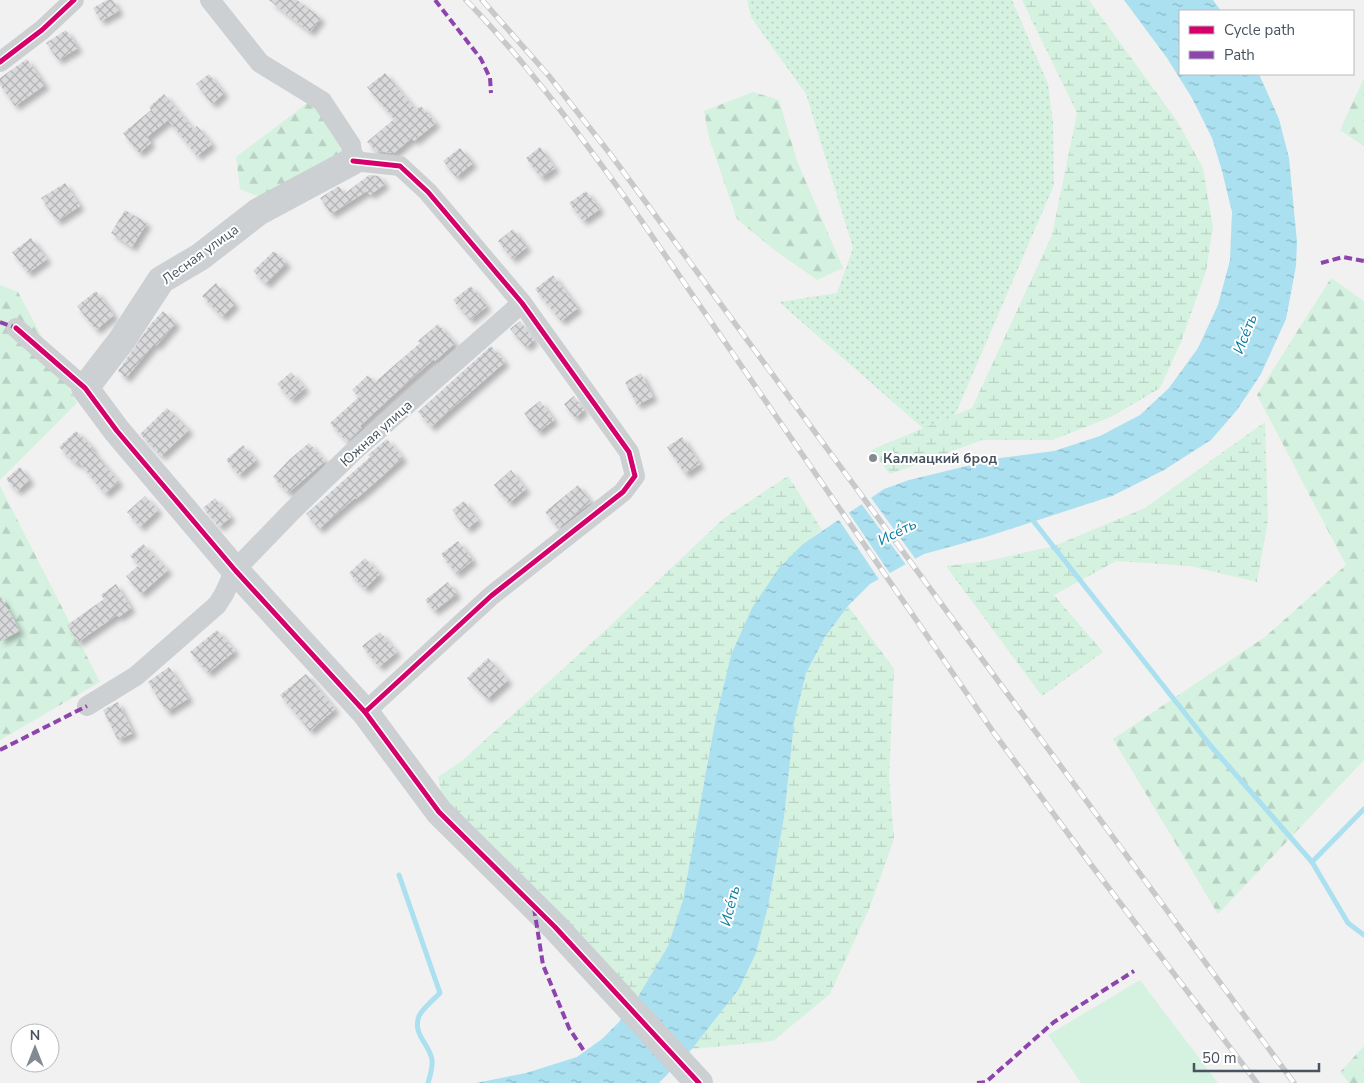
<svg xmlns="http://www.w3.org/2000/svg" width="1364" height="1083" font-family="'Nunito Sans',sans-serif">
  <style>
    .grass { fill: url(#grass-dots) }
    .forest { fill: url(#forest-firs) }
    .wetland { fill: url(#wetland-marsh) }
    .green { fill: #d5f1e0 }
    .water { fill: url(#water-ripples) }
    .pier { fill: #f2f1f1 }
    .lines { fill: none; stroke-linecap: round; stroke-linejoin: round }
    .stream { stroke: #aae0f0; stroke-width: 5 }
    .building { fill: url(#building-cross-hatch); filter: url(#shadow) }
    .street { stroke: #cdd0d2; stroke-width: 20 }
    .secondary { stroke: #cdd0d3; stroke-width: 28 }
    .rail-casing { stroke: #c8c9cb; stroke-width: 5.5 }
    .rail { stroke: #fff; stroke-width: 4; stroke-dasharray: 11; stroke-linecap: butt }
    .quiet { stroke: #8e44ad; stroke-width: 4; stroke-dasharray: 8 4; stroke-linecap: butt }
    .cycleway-casing { stroke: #fff; stroke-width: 8 }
    .cycleway { stroke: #d6006c; stroke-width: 5 }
    .poi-dot { fill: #848a92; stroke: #fff; stroke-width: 2 }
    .labels { text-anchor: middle; stroke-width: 4; stroke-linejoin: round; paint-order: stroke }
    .street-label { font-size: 14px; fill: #48535f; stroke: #fff }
    .poi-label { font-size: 14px; font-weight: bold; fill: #48535f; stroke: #fff; text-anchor: start }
    .water-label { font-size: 15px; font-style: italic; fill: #0a7ea1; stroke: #fff }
  </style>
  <defs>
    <pattern id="grass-dots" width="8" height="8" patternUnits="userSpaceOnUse" patternTransform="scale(1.25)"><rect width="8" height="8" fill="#d5f1e0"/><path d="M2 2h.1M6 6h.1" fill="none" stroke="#b8d1c3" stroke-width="1.8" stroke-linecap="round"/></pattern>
    <pattern id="forest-firs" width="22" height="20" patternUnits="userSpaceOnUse" patternTransform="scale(1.25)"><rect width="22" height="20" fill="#d5f1e0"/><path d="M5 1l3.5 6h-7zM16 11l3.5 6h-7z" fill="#b8d1c3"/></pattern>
    <pattern id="wetland-marsh" width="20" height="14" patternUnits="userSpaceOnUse" patternTransform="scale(1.25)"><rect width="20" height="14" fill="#d5f1e0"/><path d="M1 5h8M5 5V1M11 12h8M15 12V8" fill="none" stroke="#b8d1c3"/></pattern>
    <pattern id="water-ripples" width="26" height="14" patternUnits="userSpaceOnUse" patternTransform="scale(1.25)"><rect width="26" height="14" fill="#aae0f0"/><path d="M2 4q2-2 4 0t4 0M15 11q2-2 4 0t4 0" fill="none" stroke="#8cb8c6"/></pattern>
    <pattern id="building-cross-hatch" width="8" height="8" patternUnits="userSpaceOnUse" patternTransform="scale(1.25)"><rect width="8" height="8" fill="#d9d9db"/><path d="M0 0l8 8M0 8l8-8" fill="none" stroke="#b2b3b5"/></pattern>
    <filter id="shadow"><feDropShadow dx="4.5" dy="4.5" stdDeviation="2.5" flood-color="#0004"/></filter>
  </defs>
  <rect width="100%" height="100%" fill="#f2f1f1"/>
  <path class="grass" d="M747,0H1012L1048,84L1053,122L1054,185L942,445L779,302L837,293L853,248L806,94L751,17Z"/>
  <g class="forest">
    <path d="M1364,78V146L1340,130Z"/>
    <path d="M753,92L779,100L797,161L843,268L817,280L773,249L737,219L709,138L704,111Z"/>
    <path d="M310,101L338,128L342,158L265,199L240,189L236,157Z"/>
    <path d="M1331,278L1364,301V760L1218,914L1113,739L1265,637L1346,565L1257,395Z"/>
    <path d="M0,285L18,292L77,403L0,480Z"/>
    <path d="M0,486L100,682L0,740Z"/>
    <path d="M1364,1046V1083H1349L1340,1072Z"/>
  </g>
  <g class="wetland">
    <path d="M1022,0H1089L1177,121L1203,168L1213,227L1206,271L1181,342L1160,388L1111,417L1052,440H982L890,474L871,450L972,408L1052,235L1077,113Z"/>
    <path d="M1265,422L1268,520L1257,582L1190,566L1116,561L1054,595L1103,652L1042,696L946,566L987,561L1054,546L1145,508Z"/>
    <path d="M788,476L822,530L803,544L731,655L715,722L683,900L668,946L639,995L610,986L444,807L438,777L463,760L611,625L723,519Z"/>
    <path d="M848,606L894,669L889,778L894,839L869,909L830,994L773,1041L692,1049L739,989L756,953L768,907L784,818L794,723L806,673L825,637Z"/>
  </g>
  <path class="green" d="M1140,980L1218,1083H1081L1048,1035Z"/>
  <path class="water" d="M1124,0H1213L1221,11H1180V74H1259L1279,119L1289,158L1297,242L1296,266L1286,319L1261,374L1237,410L1211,440L1164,470L1112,496L986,537L924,554L870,584L848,606L825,637L806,673L794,723L784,818L768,907L756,953L739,989L692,1049L659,1083H476L526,1073L577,1057L602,1039L619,1022L639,995L668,946L683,900L715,722L731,655L752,608L779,568L803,544L884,489L909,480L1000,458L1054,451L1100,436L1140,415L1169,388L1198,348L1218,305L1230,260L1232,212L1222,171L1212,138L1192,98L1167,58Z"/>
  <g class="pier">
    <path d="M869,495L917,561L907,566L860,502Z"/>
    <path d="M847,510L891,575L880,581L837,517Z"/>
  </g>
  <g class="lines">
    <g class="stream">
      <path d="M1031,518L1210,745L1312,862"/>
      <path d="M1364,809L1312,862L1348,923L1364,935"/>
      <path d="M399,875L440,993C434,999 423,1008 419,1016C412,1035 430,1044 432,1060C433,1067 430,1076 428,1083"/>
    </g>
  </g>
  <g class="building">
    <path d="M107,0H113L119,11L101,21L93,8Z"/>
    <path d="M269,0H297L321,18L310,32Z"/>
    <path d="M66,30L78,48L58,60L46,43Z"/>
    <path d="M27,59L45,85L15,106L0,85V78Z"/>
    <path d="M385,73L416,110L421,106L436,123L414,141L412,138L394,153L376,151L367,142L394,119L367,87Z"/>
    <path d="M209,74L224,93L212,104L196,84Z"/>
    <path d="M164,94L193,129L197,126L212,144L197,156L168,120L147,137L151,143L139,153L123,133L151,110L149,107Z"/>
    <path d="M540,147L555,168L541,178L526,158Z"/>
    <path d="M460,148L473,163L456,177L443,161Z"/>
    <path d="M369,175L379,176L385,184L370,195L367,191L331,214L320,198L339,186L344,194Z"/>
    <path d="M65,183L80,206L57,221L41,198Z"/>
    <path d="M586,191L600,209L583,221L569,203Z"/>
    <path d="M125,210L147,223L132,247L111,233Z"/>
    <path d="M513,229L527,247L512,259L498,241Z"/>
    <path d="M31,238L47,259L28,273L12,252Z"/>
    <path d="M274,251L287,263L266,284L253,271Z"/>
    <path d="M553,275L578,308L561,321L535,289Z"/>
    <path d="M216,283L235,304L222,317L202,296Z"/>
    <path d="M471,286L487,306L470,320L453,300Z"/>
    <path d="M96,291L114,315L96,330L77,306Z"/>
    <path d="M163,311L176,323L156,346L154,344L126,378L118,371L150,325Z"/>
    <path d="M520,321L534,340L526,347L510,329Z"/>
    <path d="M438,324L455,343L435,361L434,359L390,398L360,426L362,428L347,442L330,423L359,397L352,390L368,375L375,382L420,343L418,341Z"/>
    <path d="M491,346L505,362L431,427L418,412Z"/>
    <path d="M291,372L305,388L291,400L277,384Z"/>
    <path d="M641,373L653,397L637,405L625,382Z"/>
    <path d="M574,396L584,410L575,418L564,404Z"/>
    <path d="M540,401L554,420L538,432L524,413Z"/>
    <path d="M167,408L189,430L161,456L140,434Z"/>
    <path d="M76,431L93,448L91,449L119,482L105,494L79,462L76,464L59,447Z"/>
    <path d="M682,437L700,464L685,474L667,447Z"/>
    <path d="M387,439L403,458L370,487L356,499L355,498L319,529L306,514L370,457L368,455Z"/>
    <path d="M309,443L325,461L288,493L273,477L289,460Z"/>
    <path d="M243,445L256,460L239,475L226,460Z"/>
    <path d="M20,467L30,480L17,491L6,479Z"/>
    <path d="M511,470L526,489L509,503L494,485Z"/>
    <path d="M578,485L591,502L558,528L545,512Z"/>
    <path d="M145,496L158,510L140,527L127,512Z"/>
    <path d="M215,498L231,517L219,527L203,508Z"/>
    <path d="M464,501L478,520L467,529L452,510Z"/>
    <path d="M458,541L473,560L456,574L441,554Z"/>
    <path d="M143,544L168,570L141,594L126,576L139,565L130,556Z"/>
    <path d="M365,558L380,574L365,589L349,573Z"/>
    <path d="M448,582L457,594L434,611L425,600Z"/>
    <path d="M116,584L131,608L119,617L117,615L78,642L67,625L104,599L101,595Z"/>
    <path d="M0,595L20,631L0,641Z"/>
    <path d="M217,630L235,651L208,673L190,652Z"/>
    <path d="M380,632L397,652L379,667L362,646Z"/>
    <path d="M488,658L508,680L487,699L467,678Z"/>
    <path d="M169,667L189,698L167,712L148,682Z"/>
    <path d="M306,674L335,709L310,731L280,695Z"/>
    <path d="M118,702L133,733L118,740L103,710Z"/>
  </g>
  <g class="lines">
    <g class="street">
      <path d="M210,0L260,63L322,101L351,145L353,161L400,166L428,192L522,303L629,452L635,476L623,492L491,596L365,712"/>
      <path d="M0,62L42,30L74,0"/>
      <path d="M16,328L85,388"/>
      <path d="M87,706L136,676L217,605L224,594L235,570L292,511L354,451L522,303"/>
    </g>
    <path class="secondary" d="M353,161L258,212L200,257L161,280L122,340L85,388L117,431L235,570L365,712L439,812L555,927L699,1083"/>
    <g class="rail-casing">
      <g id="rail">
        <path d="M466,0C528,64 580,135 632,207L994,733L1089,862L1257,1083"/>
        <path d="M482,0L549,76L611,155L1294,1083"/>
      </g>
    </g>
    <use href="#rail" class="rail"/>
    <g class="quiet">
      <path d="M435,0L481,59L490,78L491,93"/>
      <path d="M1321,263L1343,257L1364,261"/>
      <path d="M0,322L16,328"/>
      <path d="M0,750L87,706"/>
      <path d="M534,908L543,965L569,1028L584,1051"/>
      <path d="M977,1083L986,1082L1054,1022L1134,971"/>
    </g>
    <g class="cycleway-casing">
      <g id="cycleway">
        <path d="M0,62L42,30L74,0"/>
        <path d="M353,161L400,166L428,192L522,303L629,452L635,476L623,492L491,596L365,712"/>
        <path d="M16,328L85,388L117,431L235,570L365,712L439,812L555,927L699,1083"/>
      </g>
    </g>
    <use href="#cycleway" class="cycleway"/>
  </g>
  <circle class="poi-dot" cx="873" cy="458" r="5"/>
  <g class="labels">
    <g class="street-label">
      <text transform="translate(200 254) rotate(-36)" y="5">Лесная улица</text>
      <text transform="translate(376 433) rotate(-42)" y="5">Южная улица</text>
    </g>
    <g class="poi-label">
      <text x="883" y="463">Калмацкий брод</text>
    </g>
    <g class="water-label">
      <text transform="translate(1245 334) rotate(-69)" y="5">Исе́ть</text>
      <text transform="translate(897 532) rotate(-27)" y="5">Исе́ть</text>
      <text transform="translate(730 906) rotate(-76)" y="5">Исе́ть</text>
    </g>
  </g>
  <rect x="1179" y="10" width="175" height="65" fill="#ffffff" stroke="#b6babf"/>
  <rect x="1189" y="26" width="25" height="8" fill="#d6006c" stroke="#b6babf"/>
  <text x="1224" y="35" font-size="15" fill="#48535f">Cycle path</text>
  <rect x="1189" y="51" width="25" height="8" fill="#8e44ad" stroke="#b6babf"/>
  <text x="1224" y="60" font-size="15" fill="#48535f">Path</text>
  <g transform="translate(35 1048)"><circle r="24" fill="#ffffff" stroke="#b6babf"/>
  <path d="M0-4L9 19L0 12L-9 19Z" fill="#848a92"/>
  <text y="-8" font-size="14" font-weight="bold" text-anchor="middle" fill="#48535f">N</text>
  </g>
  <path d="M1194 1063v8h125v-8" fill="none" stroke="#48535f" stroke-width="2.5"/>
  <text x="1202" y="1063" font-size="15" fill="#48535f" stroke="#ffffff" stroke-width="4" paint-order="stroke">50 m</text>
</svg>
